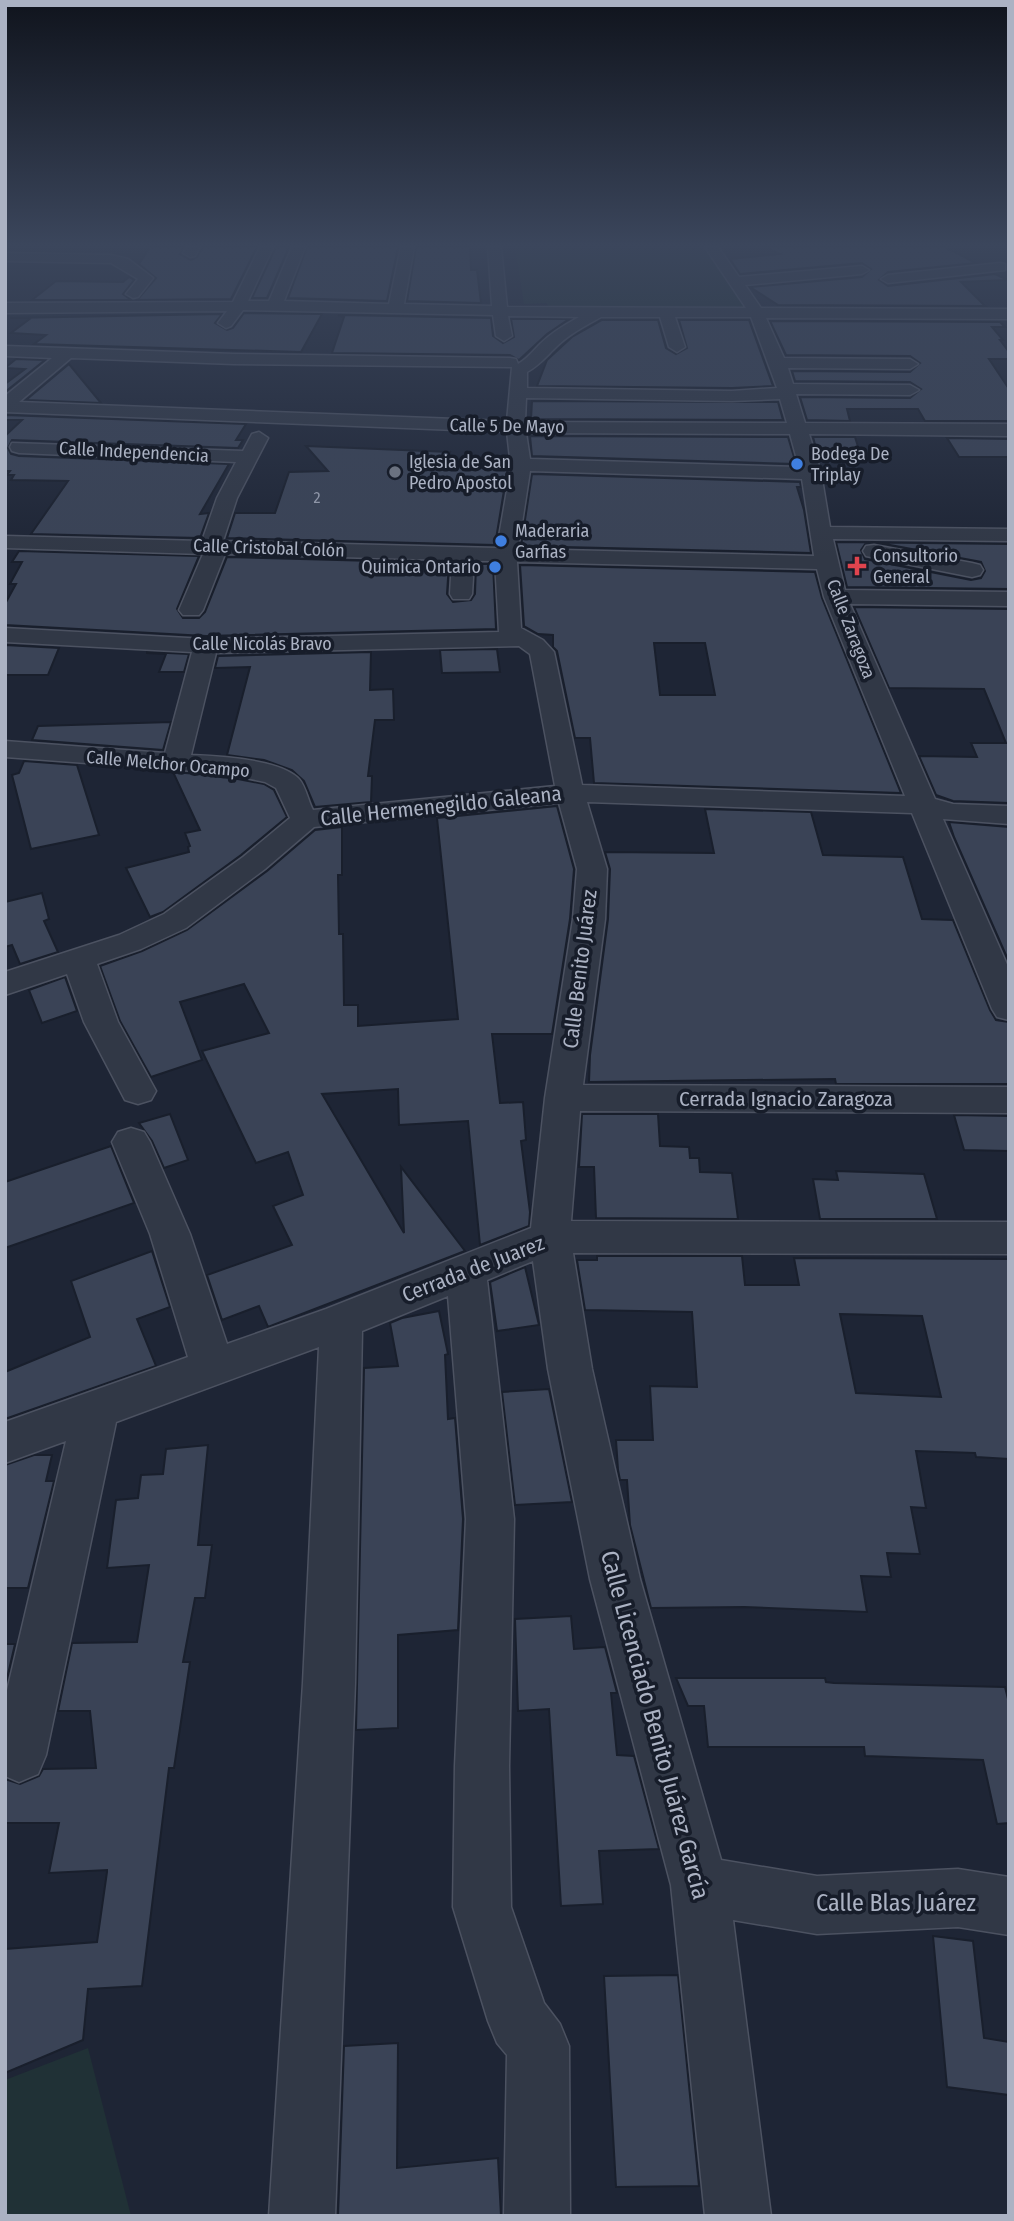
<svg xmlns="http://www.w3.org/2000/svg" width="1014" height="2221" font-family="'Fira Sans Condensed',sans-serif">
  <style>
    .green { fill: #203136 }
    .building { fill: #3a4356; stroke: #191f2c; stroke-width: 2; fill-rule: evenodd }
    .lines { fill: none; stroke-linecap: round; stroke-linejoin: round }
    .minor-casing { stroke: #4c5261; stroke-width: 3 }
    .minor { fill: #313846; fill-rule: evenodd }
    .shop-dot { fill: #3f7fe0; stroke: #171d2a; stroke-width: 2.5 }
    .worship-dot { fill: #6b7280; stroke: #171d2a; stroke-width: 2.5 }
    .health-dot { fill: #e0444e; stroke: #171d2a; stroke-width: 2.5 }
    .labels { text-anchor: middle; stroke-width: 7; stroke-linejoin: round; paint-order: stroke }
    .far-number-label { font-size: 16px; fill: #8f96a8 }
    .far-street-label { font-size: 18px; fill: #abb2c3; stroke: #171d2a }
    .far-poi-label { font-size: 18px; fill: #abb2c3; stroke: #171d2a; text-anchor: start }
    .street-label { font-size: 21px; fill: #abb2c3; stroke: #171d2a }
    .near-street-label { font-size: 24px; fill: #abb2c3; stroke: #171d2a }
  </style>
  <rect width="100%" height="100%" fill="#1e2535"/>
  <g class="green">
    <path d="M515,247H705L751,311L549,310L547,303L524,304Z"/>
    <path d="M88,2048L131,2216H5V2080Z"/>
  </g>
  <g class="building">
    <path d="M150,247H184L180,254L191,260L197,257L203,247H257L231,299L137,300L156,278L139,264Z"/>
    <path d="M276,247H289L267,298H252Z"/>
    <path d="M307,247H398L387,301L288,298Z"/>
    <path d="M416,247H470L471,270H477L481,303L407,301Z"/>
    <path d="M764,247H945L976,263L888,272L879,280L888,286L995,274L1008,280L961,282L985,306L778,305L750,287L862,277L871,269L862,263L740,274L730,259L780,254Z"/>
    <path d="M129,277L134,280L123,294L131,300H32L56,281L123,282Z"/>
    <path d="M244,313L322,314L301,352L34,344L46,335L11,333L31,318H10L222,314L215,323L227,330L233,328Z"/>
    <path d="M338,315L491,318L493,336L503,343L514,337L511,319H569L547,334L519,360L510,355L332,353L344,317Z"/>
    <path d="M602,320H658L666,348L676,354L687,348L679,320H749L773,386L732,388L537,386L547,360L572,337Z"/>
    <path d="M770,321L1000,322L1005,327H992L1003,340H1000L1009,352V359H989L1009,389V421H925L918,409H847L850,421L807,420L800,397L910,398L921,389L910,382L795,381L792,371L910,372L920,363L910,356L786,355Z"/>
    <path d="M16,359L45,360L5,392V384L25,369L5,368Z"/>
    <path d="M69,364L101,403L26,400Z"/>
    <path d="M532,401L778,402L783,420L531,419Z"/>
    <path d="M5,415L246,424L236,440H243L238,448L12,440L8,448L11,454L19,456L229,464L200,514L209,513L200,538L31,534L68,481L11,480L14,475H7L10,471H5V436L22,420H5Z"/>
    <path d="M530,436L788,437L796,464L532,456Z"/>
    <path d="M813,437H855L860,453L817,452Z"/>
    <path d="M947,438L1009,439V457H959Z"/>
    <path d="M306,446L450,452L446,463L508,466L495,545L227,538L235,513H275L289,472L328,471Z"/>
    <path d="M532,474L800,482L801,487H797L804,510L811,553L521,546Z"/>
    <path d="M836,542L1009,544V589L847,587ZM874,542L981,562L985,571L981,578L971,580L865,559L861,550L866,543Z"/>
    <path d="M19,551L199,556L177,609L183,618H199L205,612L227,557L449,563L447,594L453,602L471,600L475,594L476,564H493L496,629L206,636L5,625V604L16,584H10L22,562H12Z"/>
    <path d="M520,565L815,572L822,598L901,793L594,783L590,738H575L557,651L553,647V635L538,634L524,626ZM654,643H705L715,695H660Z"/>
    <path d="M854,607L1009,609V803L953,801L936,795L919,756L977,757L971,743H1006L984,689L889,688Z"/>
    <path d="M5,645L59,648L48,675H5Z"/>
    <path d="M497,649L500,672L442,673L440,650Z"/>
    <path d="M371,652L370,690L393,689L394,720H375L368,776H372L371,802L315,807L304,781L292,770L264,760L227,755L250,667L215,668L218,656Z"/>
    <path d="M147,653V652L189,654L184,672H159L166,654Z"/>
    <path d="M171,722L163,750L32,740L38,726Z"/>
    <path d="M24,761L77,765L99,835L31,849L12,775L19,773Z"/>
    <path d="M173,772L222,776L264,784L274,790L287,817L241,855L163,912L150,917L126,868L189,852L188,847L190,846L185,833L200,830Z"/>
    <path d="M557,806L574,869L570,919L552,1034H492L500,1103L523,1102L526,1140L521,1141L530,1212L529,1226L480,1245L468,1121L399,1125L398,1089L322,1094L404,1233L401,1167L465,1251L268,1327L259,1306L222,1320L207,1275L292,1245L273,1206L303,1195L288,1152L256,1163L202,1051L269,1033L244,984L180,1002L202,1060L151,1077L120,1021L100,966L142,951L187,930L267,871L315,830L342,827V875H338L339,934H343L344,1005H358V1026L458,1019L437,818Z"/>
    <path d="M705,809L811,812L823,855L903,857L922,919L953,920L990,1010L996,1020L1009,1022V1084H836L835,1079L589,1082L590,1055L608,919L610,869L605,852L714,853Z"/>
    <path d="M949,822L1009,827V962L954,837Z"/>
    <path d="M42,893L49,919L44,921L58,952L20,964L12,945L5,947V902Z"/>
    <path d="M65,977L77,1011L42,1023L29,990Z"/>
    <path d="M170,1114L188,1160L164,1168L152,1141L139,1123Z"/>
    <path d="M582,1114H658L660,1146L689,1147L690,1158H699L700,1172L732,1173L738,1219L596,1218L594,1167H579Z"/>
    <path d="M954,1115L1009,1116V1151L964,1150Z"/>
    <path d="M111,1146L134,1203L5,1248V1182Z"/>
    <path d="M836,1171L924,1174L937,1219H820L813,1179L838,1180Z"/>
    <path d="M152,1251L170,1307L137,1319L156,1366L5,1419V1372L90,1337L71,1281Z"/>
    <path d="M597,1256H742L745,1285H799L794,1258L1009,1259V1459L976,1457L975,1453L916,1451L926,1508L911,1507L920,1554L887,1553L891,1577L861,1576L867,1612L744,1607L651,1608L630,1525L627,1480H620L618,1470L616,1440H653L650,1386L697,1387L692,1312L585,1310L577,1260H597ZM840,1314L922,1316L941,1397L856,1393Z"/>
    <path d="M525,1267L539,1325L497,1331L490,1282Z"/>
    <path d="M439,1311L448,1354L445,1355L448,1419L455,1418L463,1519L458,1630L398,1635V1728L356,1730L364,1368L398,1366L390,1323L402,1318Z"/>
    <path d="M549,1389L572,1502L515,1505L502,1392Z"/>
    <path d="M208,1445L198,1545H212L205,1598H195L183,1662H190L174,1768H169L142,1986L88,1989L83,2040L5,2073V1949L97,1942L107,1872V1870L49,1873L59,1823H5V1779L20,1784L39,1776L43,1769L96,1768L90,1711H58L72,1643L137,1642L149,1565L107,1568L116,1500L138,1498L141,1475L163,1474L166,1449Z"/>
    <path d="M34,1455H52L46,1481H54L28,1588H5V1465Z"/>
    <path d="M571,1616L574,1649L605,1647L617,1693H611L617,1755L634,1756L659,1849L599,1851L603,1904L561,1906L549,1709L518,1711L515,1619Z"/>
    <path d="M5,1644H15L5,1687Z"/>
    <path d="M676,1678H825L826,1682L834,1683L1005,1687L1009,1703V1823L997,1824L983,1760L865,1756L864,1747H708L704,1706H688Z"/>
    <path d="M933,1936L973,1941L984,2038L1009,2042V2095L947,2087Z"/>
    <path d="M678,1975L699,2186L616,2187L604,1976Z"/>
    <path d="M398,2043L397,2168L498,2158L501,2216H338L344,2046Z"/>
  </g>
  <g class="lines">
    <g class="minor-casing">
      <g id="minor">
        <path d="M187,247H200L195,256L190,257L183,253Z"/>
        <path d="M260,247H273L248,301H269L292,247H305L284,301L389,304L401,247H414L404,304L492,306L488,247H501L507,307L746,308L705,247H718L739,277L862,266L869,270L862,274L745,285L761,308L1009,309V319L766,318L784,358L910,359L918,364L910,369L788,368L793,384L910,385L919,390L910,395L796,394L805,423L1009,424V436L809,434L821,473L830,527L1009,529V541L833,539L845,590L1009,592V606L850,604L935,799L953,804L1009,806V824L943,819L1009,969V1020L997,1017L992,1009L912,813L587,802L607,869L605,919L583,1085L1009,1087V1113L580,1111L571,1221L1009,1222V1254L573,1253L592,1369L640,1579L721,1860L817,1876L958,1869L1009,1877V1935L958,1927L817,1934L733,1920L771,2216H705L671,1885L590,1579L548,1369L533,1261L487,1280L514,1519L509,1766L511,1907L544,2003L560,2024L569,2046L570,2216H504L507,2055L497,2043L488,2021L453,1907L455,1766L466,1519L448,1296L362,1331L355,1683L335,2216H269L303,1683L319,1347L116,1422L46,1755L38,1774L19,1782L5,1776V1699L66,1441L5,1463V1422L188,1357L150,1234L112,1142L118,1132L131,1128L144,1132L150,1142L190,1234L227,1344L326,1309L531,1228L545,1098L573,919L577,869L559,803L314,827L265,869L186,928L141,949L97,964L118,1022L156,1091L151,1100L138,1104L125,1100L84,1022L67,974L5,995V972L119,935L164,914L243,857L290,818L276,788L265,782L222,773L5,757V741L165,753L192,652L5,642V628L206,639L499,632L495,561H474L472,594L469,599H453L450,594L452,560L225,554L203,610L199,615H183L179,610L203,554L5,548V536L202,541L217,498L236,462L19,453L12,451L10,447L12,443L243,451L252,434L259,432L268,438L237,498L223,541L497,548L511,467L507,432L5,412V396L52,358L5,356V346L234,354L510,358L516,359L518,364C528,358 532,352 540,344C551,333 566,324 579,317L508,316L512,336L504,341L496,336L493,315L243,310L231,326L226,328L218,323L227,311L5,313V303L233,302ZM601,317H660L669,347L677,352L685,347L675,317H751L777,388L732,391L527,388V372C539,365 544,359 553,350C567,335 585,326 601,317ZM71,358L234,364L512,367L507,421L19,402ZM526,398L732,401L780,399L787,423L525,422ZM526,433L790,434L799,467L530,459ZM530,471L802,479L814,556L518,549ZM517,562L817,569L824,597L905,796L582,785L554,652L543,640L521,628ZM519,646L530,654L555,786L313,810C308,801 306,787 299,779C280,759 218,756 191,755L216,653Z"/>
        <path d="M5,253L111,255L128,259L153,278L138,297L133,298L126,294L138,279L111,263L5,261Z"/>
        <path d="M1000,263L1005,264V270L888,283L881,279L888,275Z"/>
        <path d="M874,545L972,563L980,565L983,570L980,575L972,577L866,556L863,551L866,546Z"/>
      </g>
    </g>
    <use href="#minor" class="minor"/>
  </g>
  <linearGradient id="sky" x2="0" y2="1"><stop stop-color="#10141d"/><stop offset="0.44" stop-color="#3b465c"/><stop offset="1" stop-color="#3b465c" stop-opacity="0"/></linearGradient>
  <rect width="1014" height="557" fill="url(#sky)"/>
  <g class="shop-dot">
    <circle cx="797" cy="464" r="7"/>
    <circle cx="501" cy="541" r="7"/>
    <circle cx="495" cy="567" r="7"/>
  </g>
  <circle class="worship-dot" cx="395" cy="472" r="7"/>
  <path class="health-dot" d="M853.5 555.5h7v7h7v7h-7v7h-7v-7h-7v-7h7z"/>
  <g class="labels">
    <g class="far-number-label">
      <text x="317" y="503">2</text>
    </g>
    <g class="far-street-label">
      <text transform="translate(507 426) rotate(1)" y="6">Calle 5 De Mayo</text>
      <text transform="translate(134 452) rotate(3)" y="6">Calle Independencia</text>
      <text transform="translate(269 548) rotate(2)" y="6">Calle Cristobal Colón</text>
      <text transform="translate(851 629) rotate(69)" y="6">Calle Zaragoza</text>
      <text x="262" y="650">Calle Nicolás Bravo</text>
      <text transform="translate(168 764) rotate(5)" y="6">Calle Melchor Ocampo</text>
    </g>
    <g class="far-poi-label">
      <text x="811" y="460">Bodega De<tspan x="811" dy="21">Triplay</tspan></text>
      <text x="409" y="468">Iglesia de San<tspan x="409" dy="21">Pedro Apostol</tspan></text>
      <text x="515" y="537">Maderaria<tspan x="515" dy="21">Garfias</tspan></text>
      <text x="873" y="562">Consultorio<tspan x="873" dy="21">General</tspan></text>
      <text x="481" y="573" text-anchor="end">Quimica Ontario</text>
    </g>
    <g class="street-label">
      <text transform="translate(441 806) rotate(-6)" y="7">Calle Hermenegildo Galeana</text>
      <text transform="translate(580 969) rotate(-83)" y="7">Calle Benito Juárez</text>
      <text x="786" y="1106">Cerrada Ignacio Zaragoza</text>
      <text transform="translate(473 1269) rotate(-21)" y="7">Cerrada de Juarez</text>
    </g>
    <g class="near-street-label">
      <text transform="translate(655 1725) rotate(75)" y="8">Calle Licenciado Benito Juárez García</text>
      <text x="896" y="1911">Calle Blas Juárez</text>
    </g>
  </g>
  <rect width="1014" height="2221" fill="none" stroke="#abb2c3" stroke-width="14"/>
</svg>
